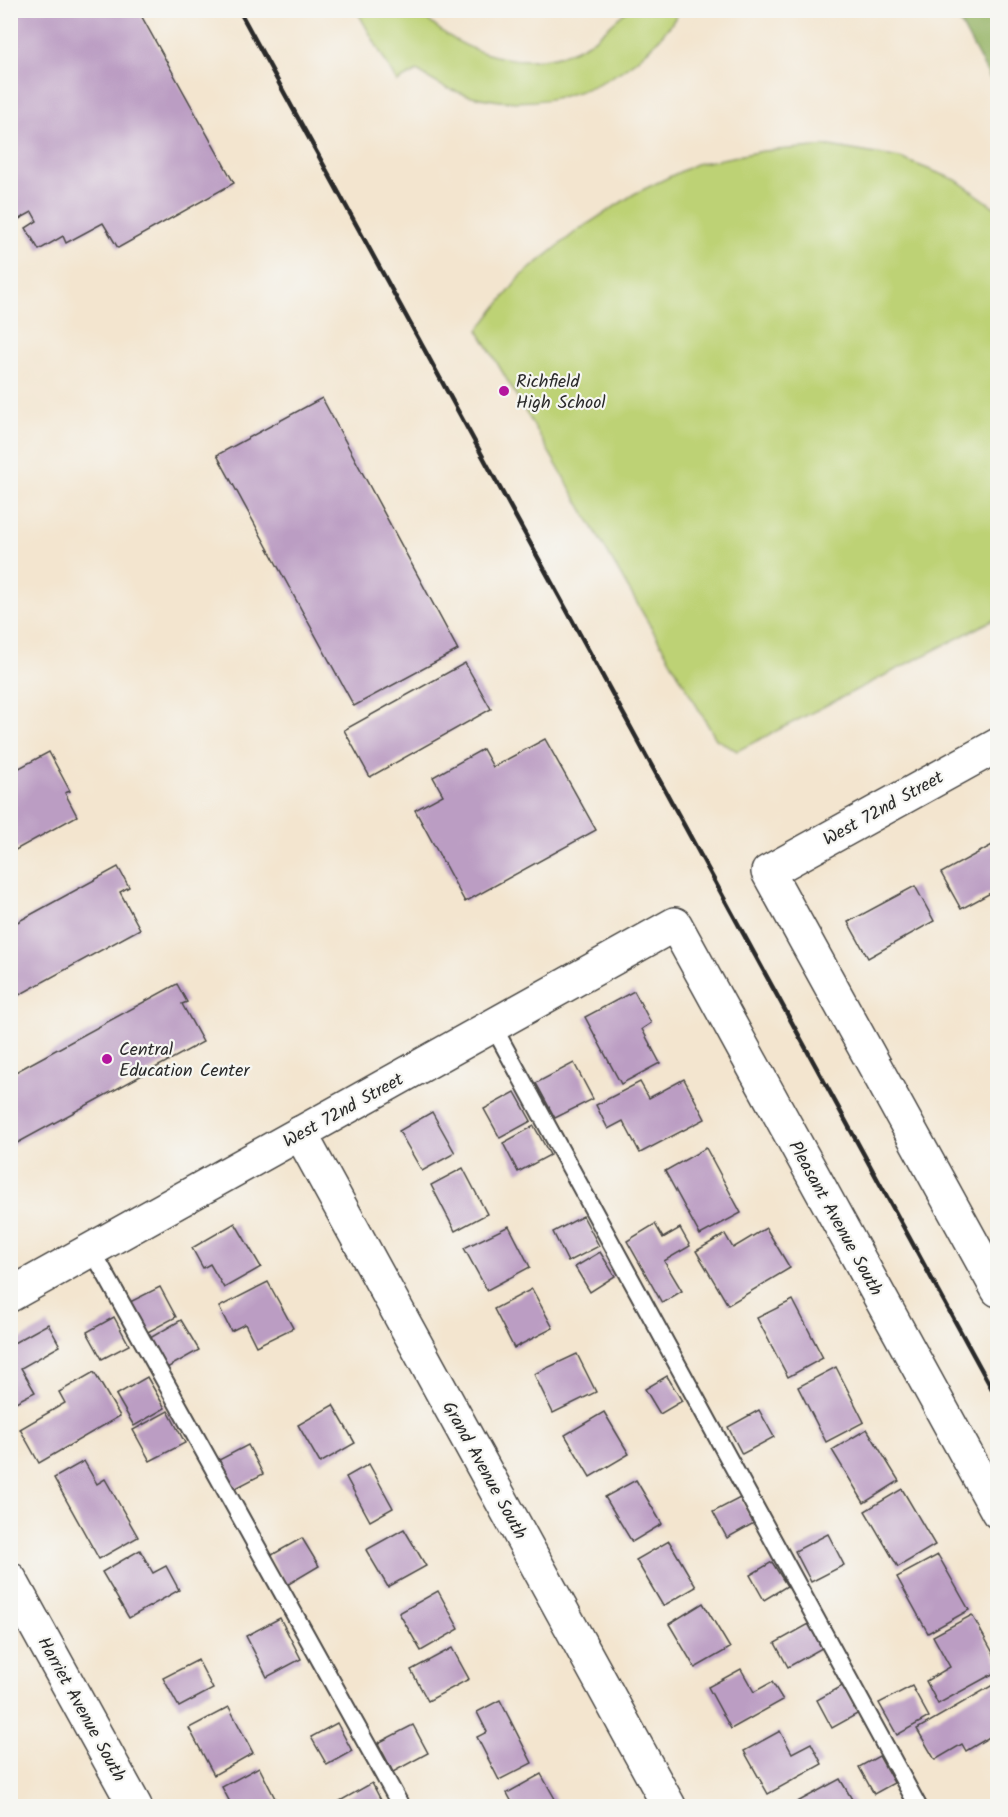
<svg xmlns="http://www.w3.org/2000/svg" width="1008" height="1817" font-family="Kalam,sans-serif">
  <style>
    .green { fill: #bdd275; stroke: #747e50; stroke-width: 1.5 }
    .forest { fill: #96b466; stroke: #607048; stroke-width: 1.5 }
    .building { fill: #bb9dc3 }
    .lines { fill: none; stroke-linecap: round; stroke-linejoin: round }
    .lane-casing { stroke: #494744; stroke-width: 20 }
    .street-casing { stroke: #494744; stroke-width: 36 }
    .lane { stroke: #fff; stroke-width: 16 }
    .street { stroke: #fff; stroke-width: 33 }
    .rail { stroke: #2b2b2b; stroke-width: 4.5 }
    .poi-dot { fill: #b5179e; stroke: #f6f6f2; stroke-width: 2 }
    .labels { text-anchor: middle; stroke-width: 4.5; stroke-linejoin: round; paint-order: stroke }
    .poi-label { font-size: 18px; fill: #2b2b2b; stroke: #f6f6f2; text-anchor: start }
    .street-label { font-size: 18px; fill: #2b2b2b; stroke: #f6f6f2 }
  </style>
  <rect width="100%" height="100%" fill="#f6f6f2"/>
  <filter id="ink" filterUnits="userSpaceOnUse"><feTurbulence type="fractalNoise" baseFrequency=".0167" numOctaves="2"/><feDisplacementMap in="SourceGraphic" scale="12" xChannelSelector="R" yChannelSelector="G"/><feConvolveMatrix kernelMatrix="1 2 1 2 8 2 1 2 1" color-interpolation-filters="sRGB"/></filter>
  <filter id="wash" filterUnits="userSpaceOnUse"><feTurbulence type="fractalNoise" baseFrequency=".008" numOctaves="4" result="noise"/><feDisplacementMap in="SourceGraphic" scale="24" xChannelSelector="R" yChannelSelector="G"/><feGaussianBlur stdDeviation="1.35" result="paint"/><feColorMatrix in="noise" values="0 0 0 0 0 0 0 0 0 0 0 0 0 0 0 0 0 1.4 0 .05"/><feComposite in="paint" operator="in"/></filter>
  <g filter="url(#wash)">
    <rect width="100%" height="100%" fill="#f3e5cf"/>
    <g class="green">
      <path d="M357,11H418C463,56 531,78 590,42C599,37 623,12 629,10C641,7 667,10 680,11C631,89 536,122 449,89C438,85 427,77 417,71L397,82Z"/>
      <path d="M829,146L900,158L956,180L997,209V618L737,751L716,739L478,330L522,275L578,230L634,194L696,164L763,151Z"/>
    </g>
    <path class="forest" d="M954,11H997V91Z"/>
    <g id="blocks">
      <g class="building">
        <path d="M10,10H138L234,183L118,248L103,223L66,243L63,236L39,250L26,228L37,221L32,212L10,224Z"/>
        <path d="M322,398L458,650L354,706L217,455Z"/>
        <path d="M465,663L491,709L370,777L344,730Z"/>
        <path d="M545,739L596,830L465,902L415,810L443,795L433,777L483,749L493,767Z"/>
        <path d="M49,752L70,791L65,793L77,816L10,853V773Z"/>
        <path d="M996,843L998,889L961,909L941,873Z"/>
        <path d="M118,867L129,887L120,892L140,929L10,1000V926Z"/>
        <path d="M915,886L934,921L868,958L848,922Z"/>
        <path d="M177,984L187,1002L182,1004L203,1042L10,1147V1075Z"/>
        <path d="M634,991L651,1023L642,1029L660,1063L621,1084L585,1017Z"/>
        <path d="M574,1063L593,1099L555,1118L536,1083Z"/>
        <path d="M684,1079L705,1119L640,1153L623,1121L608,1129L596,1105L640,1082L649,1098Z"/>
        <path d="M515,1092L531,1121L500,1138L484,1109Z"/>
        <path d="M432,1112L455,1153L422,1171L399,1131Z"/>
        <path d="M534,1126L550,1155L518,1172L503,1143Z"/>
        <path d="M706,1148L741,1213L700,1235L665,1171Z"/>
        <path d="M463,1168L487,1214L455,1231L431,1185Z"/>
        <path d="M583,1216L599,1246L568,1262L553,1232Z"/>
        <path d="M235,1223L261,1267L224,1288L210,1264L203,1268L192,1248Z"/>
        <path d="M655,1224L663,1238L680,1228L690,1246L664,1261L682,1291L662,1303L627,1241Z"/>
        <path d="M509,1226L530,1267L487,1290L464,1248Z"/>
        <path d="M766,1228L790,1268L728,1305L696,1251L725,1234L733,1248Z"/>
        <path d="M600,1252L615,1276L590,1292L575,1267Z"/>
        <path d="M268,1282L293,1328L256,1346L245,1324L231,1331L219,1307Z"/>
        <path d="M160,1287L176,1317L146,1333L130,1302Z"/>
        <path d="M532,1289L553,1328L514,1348L494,1309Z"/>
        <path d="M793,1300L823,1358L788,1377L757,1318Z"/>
        <path d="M114,1317L129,1345L102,1359L87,1332Z"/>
        <path d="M181,1320L199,1350L167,1368L150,1338Z"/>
        <path d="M48,1324L60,1346L21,1368L35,1392L10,1405V1345Z"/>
        <path d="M577,1354L596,1392L553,1413L534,1374Z"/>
        <path d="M836,1367L864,1422L826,1442L798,1387Z"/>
        <path d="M94,1372L120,1416L39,1463L20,1429L65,1403L59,1392Z"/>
        <path d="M667,1376L682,1401L660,1414L645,1389Z"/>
        <path d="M147,1377L165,1408L134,1426L116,1395Z"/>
        <path d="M333,1405L355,1443L320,1463L298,1425Z"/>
        <path d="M759,1410L774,1437L742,1454L728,1427Z"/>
        <path d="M168,1411L185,1443L150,1461L133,1430Z"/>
        <path d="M604,1412L629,1454L590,1477L565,1435Z"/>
        <path d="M867,1429L899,1481L864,1503L832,1450Z"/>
        <path d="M248,1445L263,1474L234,1489L219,1460Z"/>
        <path d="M84,1461L97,1484L105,1479L138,1537L99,1559L54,1478Z"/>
        <path d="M369,1464L393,1508L370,1521L346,1477Z"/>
        <path d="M636,1480L662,1524L632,1542L605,1497Z"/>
        <path d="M902,1489L935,1545L898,1567L865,1511Z"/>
        <path d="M740,1498L754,1523L727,1538L713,1512Z"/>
        <path d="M404,1529L426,1566L388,1587L366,1550Z"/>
        <path d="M828,1534L844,1565L811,1582L795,1551Z"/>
        <path d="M302,1538L319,1566L287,1585L270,1556Z"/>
        <path d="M669,1541L696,1587L663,1606L636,1560Z"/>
        <path d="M140,1550L153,1573L166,1566L179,1590L129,1618L102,1572Z"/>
        <path d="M938,1555L969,1610L928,1633L897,1577Z"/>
        <path d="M772,1562L787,1586L764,1600L750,1575Z"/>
        <path d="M438,1591L459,1629L421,1651L399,1613Z"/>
        <path d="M703,1603L730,1648L695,1668L669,1624Z"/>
        <path d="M972,1615L998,1662V1671L938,1704L926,1681L950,1667L933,1636Z"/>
        <path d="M280,1618L301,1659L267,1677L246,1636Z"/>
        <path d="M809,1624L822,1648L788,1667L775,1643Z"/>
        <path d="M452,1648L469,1679L428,1701L411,1670Z"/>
        <path d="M198,1660L213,1689L179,1707L163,1678Z"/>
        <path d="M741,1669L754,1692L772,1682L783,1700L731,1729L708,1687Z"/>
        <path d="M998,1682V1732L966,1751L962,1744L935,1760L917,1729Z"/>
        <path d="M844,1685L859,1713L832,1728L817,1700Z"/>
        <path d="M912,1686L929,1717L897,1735L879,1703Z"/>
        <path d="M500,1700L532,1763L499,1780L477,1737L487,1732L477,1712Z"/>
        <path d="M229,1707L253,1753L214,1775L189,1728Z"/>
        <path d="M337,1723L352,1751L327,1765L311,1737Z"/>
        <path d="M413,1725L428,1753L393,1772L378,1743Z"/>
        <path d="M780,1731L792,1753L811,1743L822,1764L768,1794L744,1751Z"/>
        <path d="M879,1756L894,1783L874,1794L859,1767Z"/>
        <path d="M259,1767L279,1806H232L222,1787Z"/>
        <path d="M541,1774L559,1806H514L507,1793Z"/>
        <path d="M840,1779L856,1806H790Z"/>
        <path d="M372,1783L384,1806H340L338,1802Z"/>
      </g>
    </g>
  </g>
  <g filter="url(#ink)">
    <use href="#blocks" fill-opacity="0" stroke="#494744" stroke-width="1.5"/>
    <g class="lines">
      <g class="lane-casing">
        <g id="lane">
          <path d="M493,1026L918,1806"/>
          <path d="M92,1250L401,1806"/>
        </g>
      </g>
      <g class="street-casing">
        <g id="street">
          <path d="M998,745L768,872L998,1290"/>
          <path d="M300,1133L669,1806"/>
          <path d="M10,1295L675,924L998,1512"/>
          <path d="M10,1579L135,1806"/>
        </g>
      </g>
      <use href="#lane" class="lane"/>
      <use href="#street" class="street"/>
      <path class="rail" d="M239,10L998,1400"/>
    </g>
  </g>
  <g class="poi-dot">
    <circle cx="504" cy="391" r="6"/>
    <circle cx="107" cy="1059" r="6"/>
  </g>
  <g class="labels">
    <g class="poi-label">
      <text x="516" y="387">Richfield<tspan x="516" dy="21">High School</tspan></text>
      <text x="119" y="1055">Central<tspan x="119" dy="21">Education Center</tspan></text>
    </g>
    <g class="street-label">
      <text transform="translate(883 808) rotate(-29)" y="6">West 72nd Street</text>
      <text transform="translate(343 1110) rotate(-29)" y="6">West 72nd Street</text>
      <text transform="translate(836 1218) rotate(61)" y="6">Pleasant Avenue South</text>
      <text transform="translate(485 1470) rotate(61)" y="6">Grand Avenue South</text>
      <text transform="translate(82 1709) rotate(61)" y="6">Harriet Avenue South</text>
    </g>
  </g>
  <rect width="1008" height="1817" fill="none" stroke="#f6f6f2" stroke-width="36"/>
</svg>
